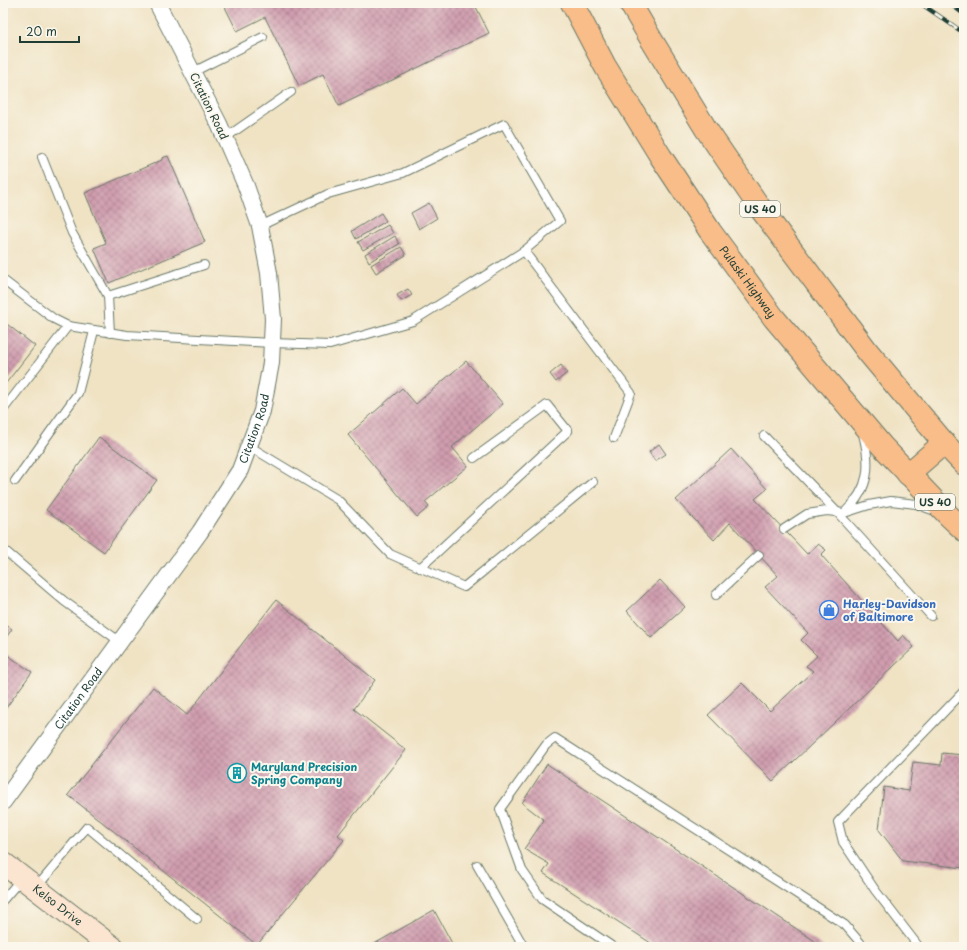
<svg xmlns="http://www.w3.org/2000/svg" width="967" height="950" font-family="'Playpen Sans',sans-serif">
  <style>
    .building { fill: url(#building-cross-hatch) }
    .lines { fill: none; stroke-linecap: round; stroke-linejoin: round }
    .lane-casing { stroke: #687766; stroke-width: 10 }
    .street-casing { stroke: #687766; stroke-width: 18 }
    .secondary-casing { stroke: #687766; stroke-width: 24 }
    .highway-casing { stroke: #687766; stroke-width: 24 }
    .lane { stroke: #fff; stroke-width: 8 }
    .street { stroke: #fff; stroke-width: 16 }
    .secondary { stroke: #fce5d0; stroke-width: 22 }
    .highway { stroke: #f8bd89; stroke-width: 22 }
    .rail-casing { stroke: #1f3d34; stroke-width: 4.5 }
    .rail { stroke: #fbf7ec; stroke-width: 3; stroke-dasharray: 9; stroke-linecap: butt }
    .labels { text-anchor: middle; stroke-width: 4; stroke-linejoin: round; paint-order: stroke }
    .shield { fill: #fbf7ec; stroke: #61756b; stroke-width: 1 }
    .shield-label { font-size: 10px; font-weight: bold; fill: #1f3d34 }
    .street-label { font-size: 11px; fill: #1f3d34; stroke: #fbf7ec }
    .shop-label { font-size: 11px; font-weight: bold; fill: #366cbe; stroke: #fbf7ec; text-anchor: start }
    .culture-label { font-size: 11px; font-weight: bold; fill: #0d838f; stroke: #fbf7ec; text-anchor: start }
  </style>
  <defs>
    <pattern id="building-cross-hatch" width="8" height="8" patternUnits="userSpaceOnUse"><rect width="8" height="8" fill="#d09daf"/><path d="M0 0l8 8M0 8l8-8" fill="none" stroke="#a8818f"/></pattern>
  </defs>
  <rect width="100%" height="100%" fill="#fbf7ec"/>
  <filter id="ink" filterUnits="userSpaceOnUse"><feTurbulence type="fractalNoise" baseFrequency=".025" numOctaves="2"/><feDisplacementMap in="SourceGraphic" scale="8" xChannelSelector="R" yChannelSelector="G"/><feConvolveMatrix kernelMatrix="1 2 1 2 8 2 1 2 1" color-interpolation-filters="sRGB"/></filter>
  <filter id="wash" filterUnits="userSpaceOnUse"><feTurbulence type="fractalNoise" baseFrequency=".012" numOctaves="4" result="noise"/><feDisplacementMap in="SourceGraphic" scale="16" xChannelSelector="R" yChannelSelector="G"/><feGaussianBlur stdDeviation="0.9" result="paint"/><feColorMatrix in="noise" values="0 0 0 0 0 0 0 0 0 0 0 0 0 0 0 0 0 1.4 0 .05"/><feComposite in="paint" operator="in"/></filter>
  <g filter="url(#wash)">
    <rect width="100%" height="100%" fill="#f0e3c4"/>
    <g id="blocks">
      <g class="building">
        <path d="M223,3H474L489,33L339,106L323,74L299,86L265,17L237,31Z"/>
        <path d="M168,156L205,242L109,283L94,248L106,243L85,193L162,160V158Z"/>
        <path d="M429,203L437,218L419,229L411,213Z"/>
        <path d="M381,213L386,221L356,239L352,231Z"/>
        <path d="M388,225L393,233L363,250L358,242Z"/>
        <path d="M395,236L399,244L369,262L365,254Z"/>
        <path d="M401,247L406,255L376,273L371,265Z"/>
        <path d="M408,289L412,295L401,301L397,295Z"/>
        <path d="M3,321L35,346L3,387Z"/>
        <path d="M466,361L503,404L452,447L468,466L425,502L429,507L417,517L348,435L402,388L416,404Z"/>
        <path d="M561,365L567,373L556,382L550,374Z"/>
        <path d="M99,437L157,480L104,552L46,510Z"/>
        <path d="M659,444L666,454L655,461L649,452Z"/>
        <path d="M731,449L767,489L755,499L807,554L818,544L826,550L821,555L898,641L903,635L914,647L773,781L708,715L742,683L770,711L813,671L806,666L817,656L801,640L808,633L765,587L778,576L730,523L714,540L676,500Z"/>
        <path d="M660,580L685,607L651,638L627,611Z"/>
        <path d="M276,600L375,680L354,709L406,750L338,835L344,840L257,945L68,795L153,687L187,715Z"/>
        <path d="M3,623L12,629L3,642Z"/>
        <path d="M3,652L32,672L3,712Z"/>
        <path d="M942,753L964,755V868L903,861L879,830L884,787L909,791L913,762L941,765Z"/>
        <path d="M547,764L824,947H657L543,873L549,864L524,849L544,820L522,803Z"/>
        <path d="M434,910L454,947H369Z"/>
      </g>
    </g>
  </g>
  <g filter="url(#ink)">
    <use href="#blocks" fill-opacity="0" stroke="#687766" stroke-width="1"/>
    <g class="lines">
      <g class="lane-casing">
        <g id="lane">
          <path d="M193,72L263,37"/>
          <path d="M225,138L291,92"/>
          <path d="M42,157L72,233L108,296"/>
          <path d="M260,226L328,194L403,173L504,124L560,221L524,251"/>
          <path d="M3,280L54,319L68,326L127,335L272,343L330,345L413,321L524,251L631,393L614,438"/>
          <path d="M110,333L108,296L204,265"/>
          <path d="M3,410L68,326"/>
          <path d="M764,436L837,512L931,616"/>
          <path d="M249,446L338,500L390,554L464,587L593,482"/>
          <path d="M15,481L78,393L94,331"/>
          <path d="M846,511C870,488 871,465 863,434"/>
          <path d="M784,529L807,514L827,511L844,513L869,505L891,501L916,504L935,511"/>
          <path d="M3,549L64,601L119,641"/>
          <path d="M420,568L568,431L547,405L474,458"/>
          <path d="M716,595L759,555"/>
          <path d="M477,865L524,947"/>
          <path d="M36,888L87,827L197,919"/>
          <path d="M3,900L21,879"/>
          <path d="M613,947L542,899L522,870L500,809L546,745L555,738L845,925L864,947"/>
          <path d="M919,947L875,890L843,842L838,822L964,691"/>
        </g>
      </g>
      <g class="street-casing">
        <g id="street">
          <path id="s1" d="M3,802L200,532L240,470L262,411L271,363L273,319L269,273L260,226L246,186L219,124L157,3"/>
        </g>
      </g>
      <g class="secondary-casing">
        <g id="secondary">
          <path id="s2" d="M3,863L112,947"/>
        </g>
      </g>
      <g class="highway-casing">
        <g id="highway">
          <path id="s3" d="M572,3L605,66L661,157L710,231L774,318L882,446L949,516L964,530"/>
          <path d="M630,3L651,39L706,129L760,208L868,352L944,443L964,464"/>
          <path d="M908,474L944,443"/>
        </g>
      </g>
      <use href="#lane" class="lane"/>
      <use href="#street" class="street"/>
      <use href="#secondary" class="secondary"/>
      <use href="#highway" class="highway"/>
      <g class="rail-casing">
        <g id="rail">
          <path d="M920,3L964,33"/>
          <path d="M949,3L964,14"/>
        </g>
      </g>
      <use href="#rail" class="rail"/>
    </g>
  </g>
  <defs>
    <g id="shop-ring" transform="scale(1)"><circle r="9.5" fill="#fbf7ec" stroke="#3f7fe0" stroke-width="1.5"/><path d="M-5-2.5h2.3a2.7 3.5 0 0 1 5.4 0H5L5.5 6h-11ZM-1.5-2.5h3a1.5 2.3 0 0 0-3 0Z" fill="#3f7fe0"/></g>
    <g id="building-ring" transform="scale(1)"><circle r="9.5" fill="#fbf7ec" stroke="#0f9aa8" stroke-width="1.5"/><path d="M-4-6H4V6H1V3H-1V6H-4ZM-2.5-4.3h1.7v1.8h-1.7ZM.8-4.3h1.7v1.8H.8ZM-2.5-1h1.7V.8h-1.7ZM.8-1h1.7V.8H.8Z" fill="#0f9aa8"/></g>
  </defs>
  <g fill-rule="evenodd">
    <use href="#shop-ring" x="829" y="610"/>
    <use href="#building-ring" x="237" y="773"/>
  </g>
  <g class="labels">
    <g class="shield">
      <rect x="740" y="201" width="40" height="16" rx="3"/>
      <rect x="915" y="494" width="40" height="16" rx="3"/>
    </g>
    <g class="shield-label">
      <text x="760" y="213">US 40</text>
      <text x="935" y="506">US 40</text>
    </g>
    <g class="street-label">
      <text transform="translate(209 106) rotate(64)" y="4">Citation Road</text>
      <text dy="4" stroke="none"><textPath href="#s3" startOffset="330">Pulaski Highway</textPath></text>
      <text dy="4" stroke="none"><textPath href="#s1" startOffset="452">Citation Road</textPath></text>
      <text dy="4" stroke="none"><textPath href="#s1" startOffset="128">Citation Road</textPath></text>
      <text dy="4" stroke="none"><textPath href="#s2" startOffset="69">Kelso Drive</textPath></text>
    </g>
    <g class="shop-label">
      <text x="843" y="608">Harley-Davidson<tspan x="843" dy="13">of Baltimore</tspan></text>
    </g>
    <g class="culture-label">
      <text x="251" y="771">Maryland Precision<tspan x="251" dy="13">Spring Company</tspan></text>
    </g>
  </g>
  <rect width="967" height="950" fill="none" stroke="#fbf7ec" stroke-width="16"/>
  <path d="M20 36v6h59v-6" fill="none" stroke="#1f3d34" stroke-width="2"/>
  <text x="26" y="36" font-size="12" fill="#1f3d34" stroke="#fbf7ec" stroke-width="3" paint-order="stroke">20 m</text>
</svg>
